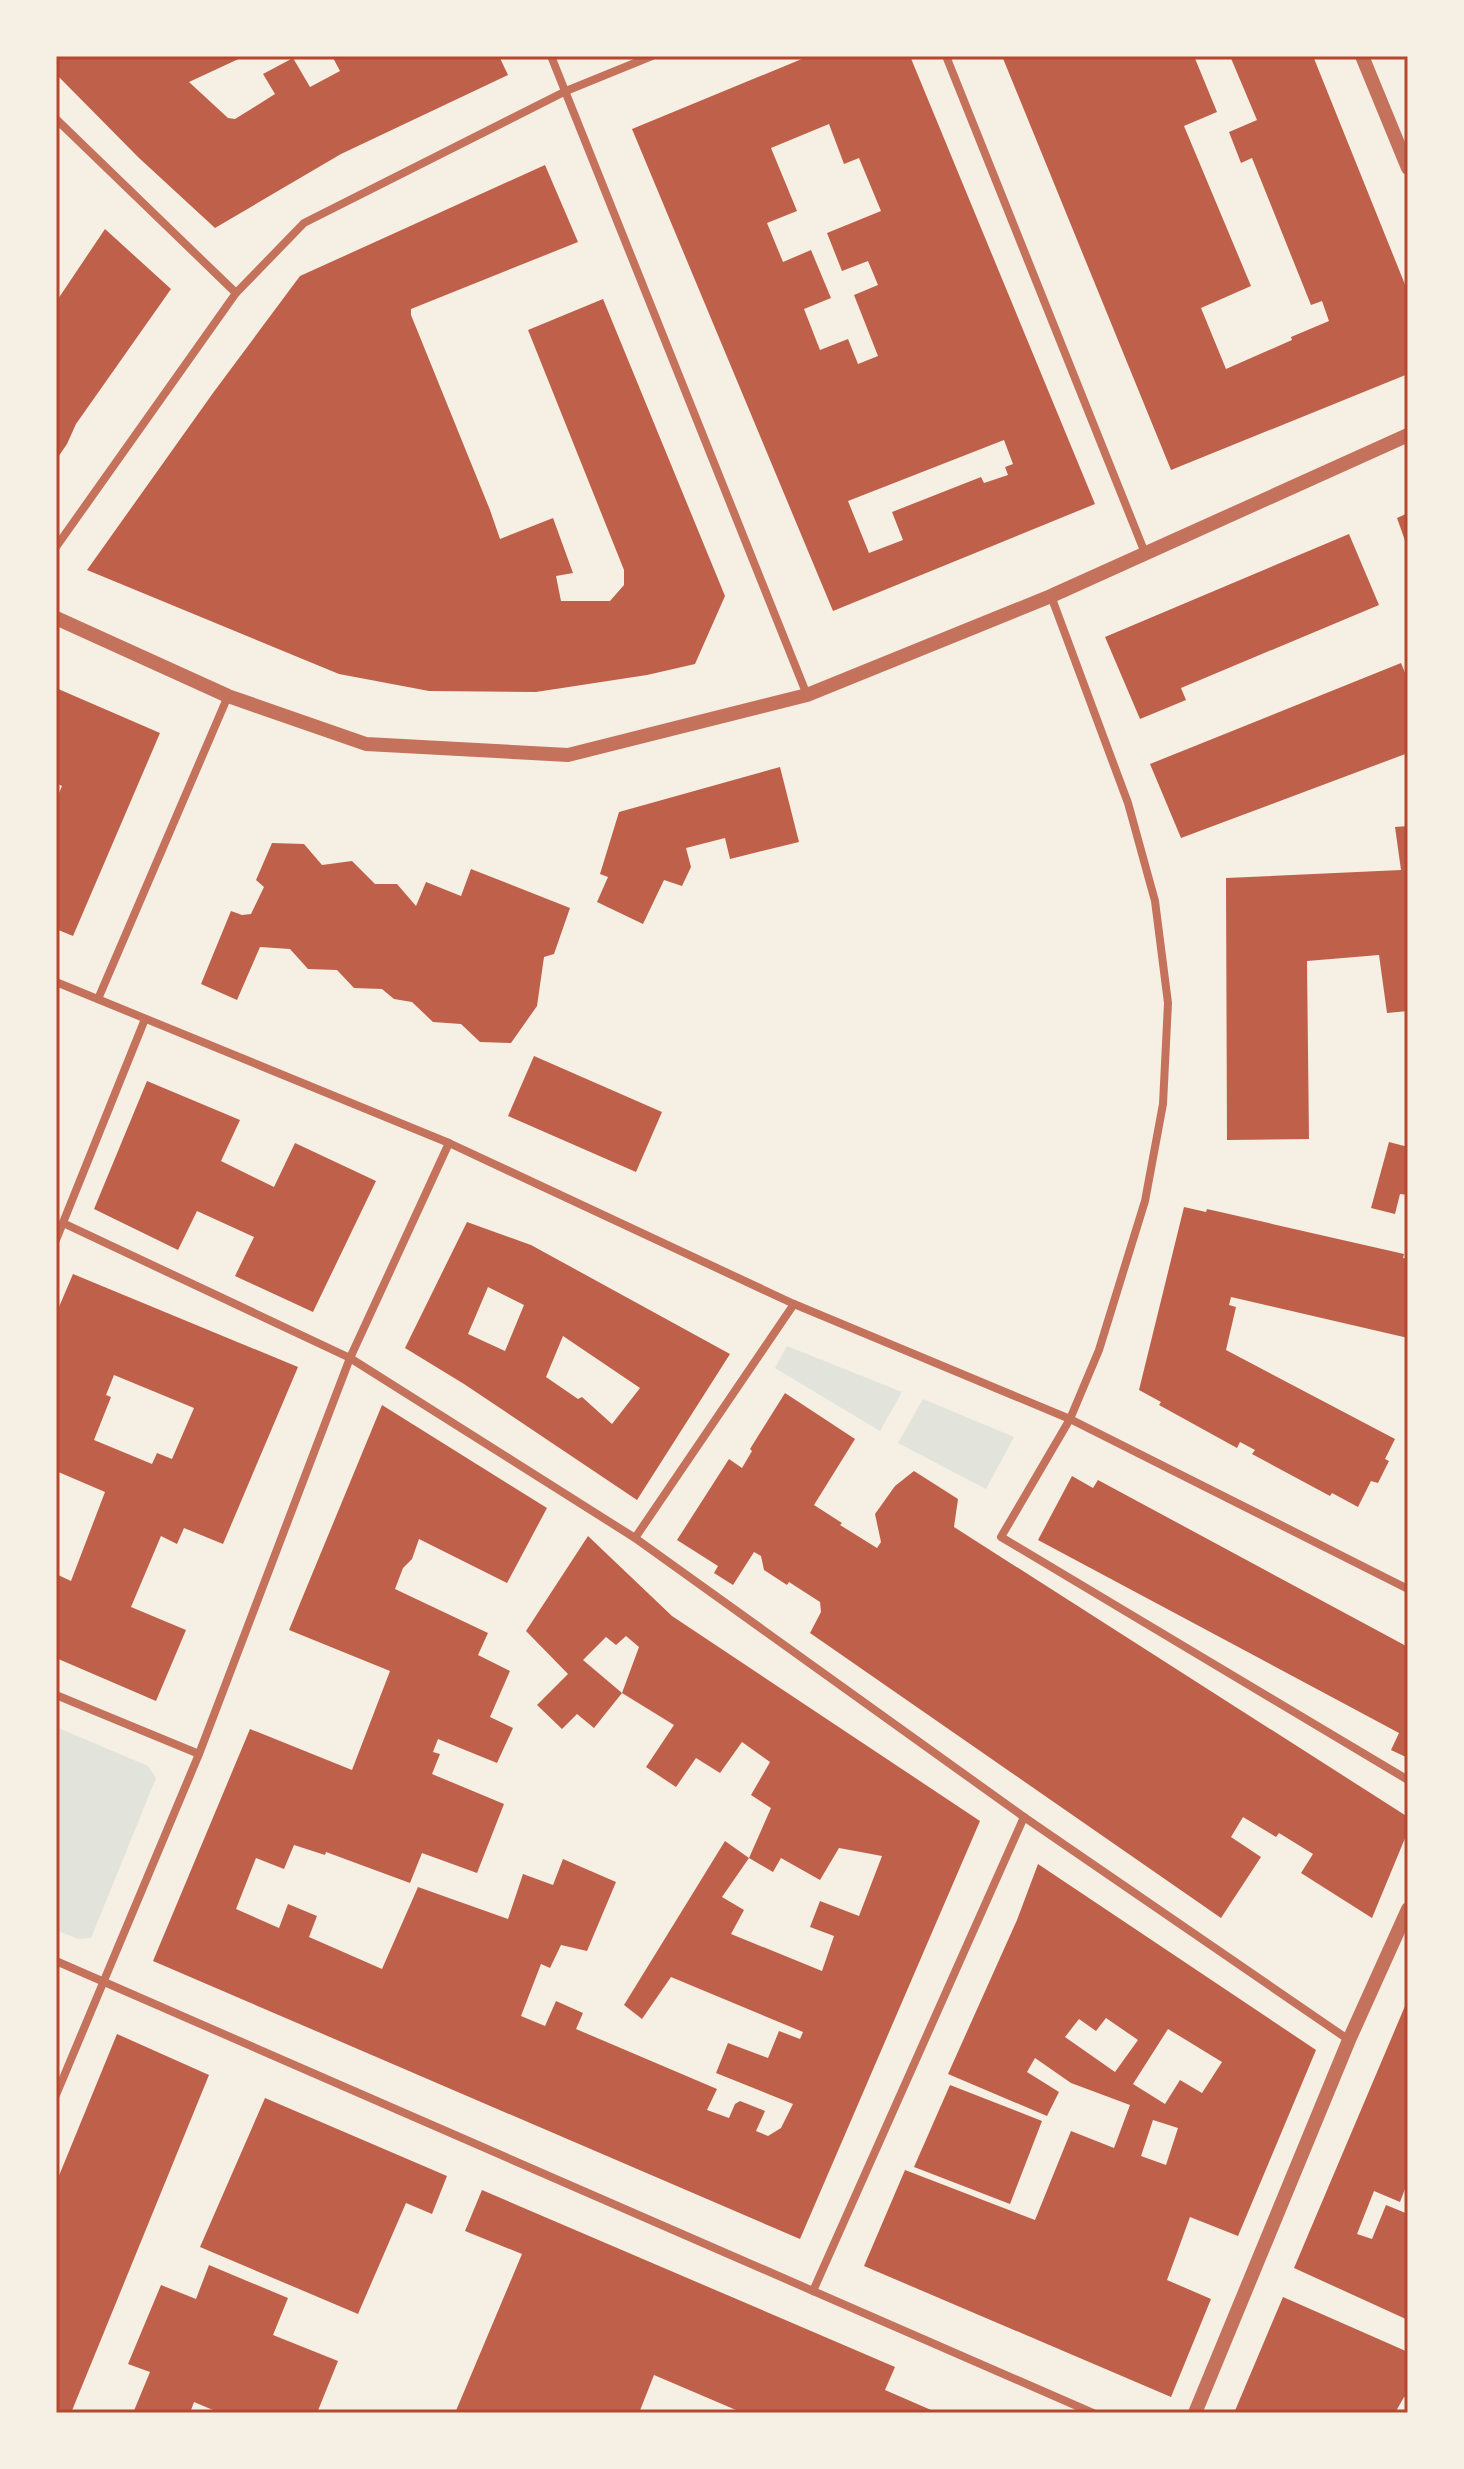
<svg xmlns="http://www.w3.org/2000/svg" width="1464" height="2469" font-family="Figtree,sans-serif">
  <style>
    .green { fill: #e2e4dc }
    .building { fill: #bf614a; fill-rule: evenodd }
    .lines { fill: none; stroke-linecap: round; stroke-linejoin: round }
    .minor { stroke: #c5725c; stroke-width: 8 }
    .tertiary { stroke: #c5725c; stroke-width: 14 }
    .neatline { fill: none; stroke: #b5482f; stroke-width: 3 }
  </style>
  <rect width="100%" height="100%" fill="#f6efe4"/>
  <g class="green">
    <path d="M787,1346L902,1392L880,1431L775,1368Z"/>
    <path d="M923,1399L1014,1437L986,1489L898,1443Z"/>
    <path d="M56,1727L148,1766L156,1778L91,1938L78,1939L56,1930Z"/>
  </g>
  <g class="building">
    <path d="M56,56H245L189,82L228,118L235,119L275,94L263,74L293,58L310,87L340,71L332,56H499L508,75L341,154L215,228L138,157L56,74Z"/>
    <path d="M809,56H910L1095,504L833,611L632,129ZM829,124L844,164L859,158L881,211L827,233L842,271L868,261L878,285L854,295L878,356L858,364L848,339L820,350L804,309L831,298L811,250L783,262L767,223L797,211L771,148ZM1004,440L1013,464L1005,467L1008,475L984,483L981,477L892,512L903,540L869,553L848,501Z"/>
    <path d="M1002,56H1194L1217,112L1184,126L1251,286L1201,308L1226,369L1292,340L1291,337L1329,321L1322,301L1311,305L1252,158L1241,163L1229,132L1257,120L1230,56H1313L1408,292V374L1171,470Z"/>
    <path d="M545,165L578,242L411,309V315L490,510L500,539L553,518L573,573L556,576L561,601H610L624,585V570L528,330L603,299L725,596L695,664L647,675L536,692L429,691L339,674L87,570L213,393L300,276Z"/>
    <path d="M105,229L171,289L76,424L67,444L56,460V302Z"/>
    <path d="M1408,513V549L1397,518Z"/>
    <path d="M1349,534L1379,605L1181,688L1186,700L1140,719L1105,637Z"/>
    <path d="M1401,663L1408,680V753L1181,838L1150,764Z"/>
    <path d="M56,688L160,733L73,936L56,929V800L62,786L56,783Z"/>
    <path d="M780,767L799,842L730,859L725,838L686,848L691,867L682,886L664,880L643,924L597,902L608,877L600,874L619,812Z"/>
    <path d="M1408,826V1011L1387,1013L1379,955L1307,961L1309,1139L1227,1140L1226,878L1401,870L1395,827Z"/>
    <path d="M272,843L304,844L322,865L352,861L375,884H397L416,906L426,882L461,896L471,869L570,908L554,954L544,957L537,1006L511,1043L480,1042L461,1024L433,1022L412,1002L394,999L382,989L354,988L337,970L308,969L290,949L260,947L237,1000L201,984L231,911L242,915L251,914L264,887L256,880Z"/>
    <path d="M534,1056L662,1112L636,1172L508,1116Z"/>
    <path d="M147,1081L240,1120L221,1161L274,1187L295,1143L376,1181L313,1312L235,1276L254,1237L197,1211L178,1250L94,1209Z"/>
    <path d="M1389,1142L1408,1147V1195L1400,1194L1395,1214L1371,1208Z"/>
    <path d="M1184,1207L1206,1212L1207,1209L1404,1254L1403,1258L1408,1259V1338L1231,1297L1229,1305L1236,1307L1226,1350L1395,1439L1385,1459L1389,1461L1378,1483L1371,1481L1358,1507L1332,1493L1330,1496L1252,1454L1255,1450L1240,1442L1237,1448L1159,1405L1161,1402L1139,1390Z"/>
    <path d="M467,1222L531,1245L730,1354L637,1500L464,1384L405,1348ZM488,1287L524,1305L505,1351L468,1334ZM563,1336L640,1388L612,1424L582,1397L578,1399L546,1377Z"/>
    <path d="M73,1274L298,1367L223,1544L184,1528L177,1544L161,1536L131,1607L186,1630L156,1701L56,1658V1574L71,1581L105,1492L56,1471V1314ZM114,1375L194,1408L172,1459L157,1453L152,1464L94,1440L111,1397L106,1395Z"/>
    <path d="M785,1393L855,1439L814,1505L842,1523L840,1525L877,1548L881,1542L875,1514L895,1486L914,1471L958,1499L954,1527L1408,1817V1831L1372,1918L1301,1873L1313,1854L1279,1833L1276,1837L1243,1817L1231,1837L1261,1857L1221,1918L810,1633L821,1612L820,1602L789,1582L787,1585L764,1570L761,1556L754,1552L733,1585L714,1573L718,1566L677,1540L729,1459L742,1468L752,1451L750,1449Z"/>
    <path d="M382,1405L547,1508L507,1583L419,1539L412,1559L403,1568L395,1589L488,1633L478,1655L510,1671L490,1717L513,1728L497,1763L438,1739L433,1752L440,1754L432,1774L504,1804L477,1873L422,1853L410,1883L326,1852L325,1855L294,1845L284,1869L256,1858L236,1909L279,1928L288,1904L317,1916L309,1937L382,1969L418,1887L508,1919L523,1874L553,1885L563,1859L616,1882L587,1951L561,1945L550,1968L541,1964L521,2016L545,2026L556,2001L583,2013L576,2029L717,2089L707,2110L729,2118L735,2104L740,2101L765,2111L756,2131L768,2136L781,2128L793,2104L716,2073L728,2043L768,2058L779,2031L800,2039L803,2032L671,1977L642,2019L624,2005L725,1841L749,1858L722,1897L744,1910L731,1934L822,1971L834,1936L810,1927L820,1901L859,1916L882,1856L839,1848L820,1880L781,1858L773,1872L749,1858L771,1808L751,1795L770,1762L742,1742L720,1773L696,1758L676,1787L646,1767L674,1725L622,1693L639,1647L626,1636L616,1645L606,1637L583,1660L622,1693L594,1728L577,1714L562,1729L537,1705L568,1674L526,1631L588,1536L672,1616L980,1821L800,2239L153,1961L250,1729L352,1770L390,1671L289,1630Z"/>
    <path d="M1072,1476L1093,1488L1098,1480L1408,1647V1758L1391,1750L1399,1733L1038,1540Z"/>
    <path d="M1038,1864L1316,2050L1238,2236L1190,2217L1167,2280L1211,2299L1171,2397L864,2266L905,2170L1035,2220L1071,2131L1114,2148L1130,2105L1071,2083L1035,2058L1027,2072L1059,2092L1047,2116L948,2074L1017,1920ZM1106,2018L1138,2040L1115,2072L1065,2037L1079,2019L1096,2031ZM1168,2029L1222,2062L1202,2093L1180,2080L1165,2104L1133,2084ZM1153,2120L1178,2128L1166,2165L1141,2156Z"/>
    <path d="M1408,1999V2181L1400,2202L1374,2191L1357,2234L1372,2239L1386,2205L1408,2214V2320L1294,2268Z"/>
    <path d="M117,2034L209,2075L71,2413H56V2183Z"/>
    <path d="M950,2085L1042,2121L1010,2204L914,2167Z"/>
    <path d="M265,2098L447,2176L432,2214L406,2203L358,2314L200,2247Z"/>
    <path d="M482,2190L895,2367L885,2390L938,2413H743L654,2375L639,2413H455L522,2254L465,2231Z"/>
    <path d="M209,2265L288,2298L273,2335L338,2361L317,2413H220L194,2402L190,2413H133L150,2372L128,2364L161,2285L196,2299Z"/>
    <path d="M1283,2297L1408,2352V2399L1404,2397L1395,2413H1234Z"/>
  </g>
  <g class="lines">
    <g class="minor">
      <path d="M551,56L807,695"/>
      <path d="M946,56L1145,553"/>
      <path d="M56,119L236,293"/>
      <path d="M56,547L236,293L304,223L566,91L652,56"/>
      <path d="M1051,596L1128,803L1155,901L1168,1003L1163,1104L1145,1201L1099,1350L1070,1419L1001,1537L1408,1780"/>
      <path d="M56,982L449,1143L794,1304L1070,1419L1408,1589"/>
      <path d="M98,999L228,696"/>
      <path d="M63,1223L350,1358L635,1538L1024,1817L1349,2040"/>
      <path d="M56,1240L145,1019"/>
      <path d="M635,1538L794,1304"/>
      <path d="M56,1695L199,1754"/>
      <path d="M56,1961L1093,2413"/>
      <path d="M56,2095L199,1754L350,1358L449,1143"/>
      <path d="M813,2291L1024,1817"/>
    </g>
    <g class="tertiary">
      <path d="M1362,56L1408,168"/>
      <path d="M56,618L228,696L366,744L568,755L807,695L1051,596L1408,435"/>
      <path d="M1195,2413L1349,2040L1408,1909"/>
    </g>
  </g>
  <rect width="1464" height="2469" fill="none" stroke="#f6efe4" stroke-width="116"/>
  <rect x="58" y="58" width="1348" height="2353" class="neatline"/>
</svg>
